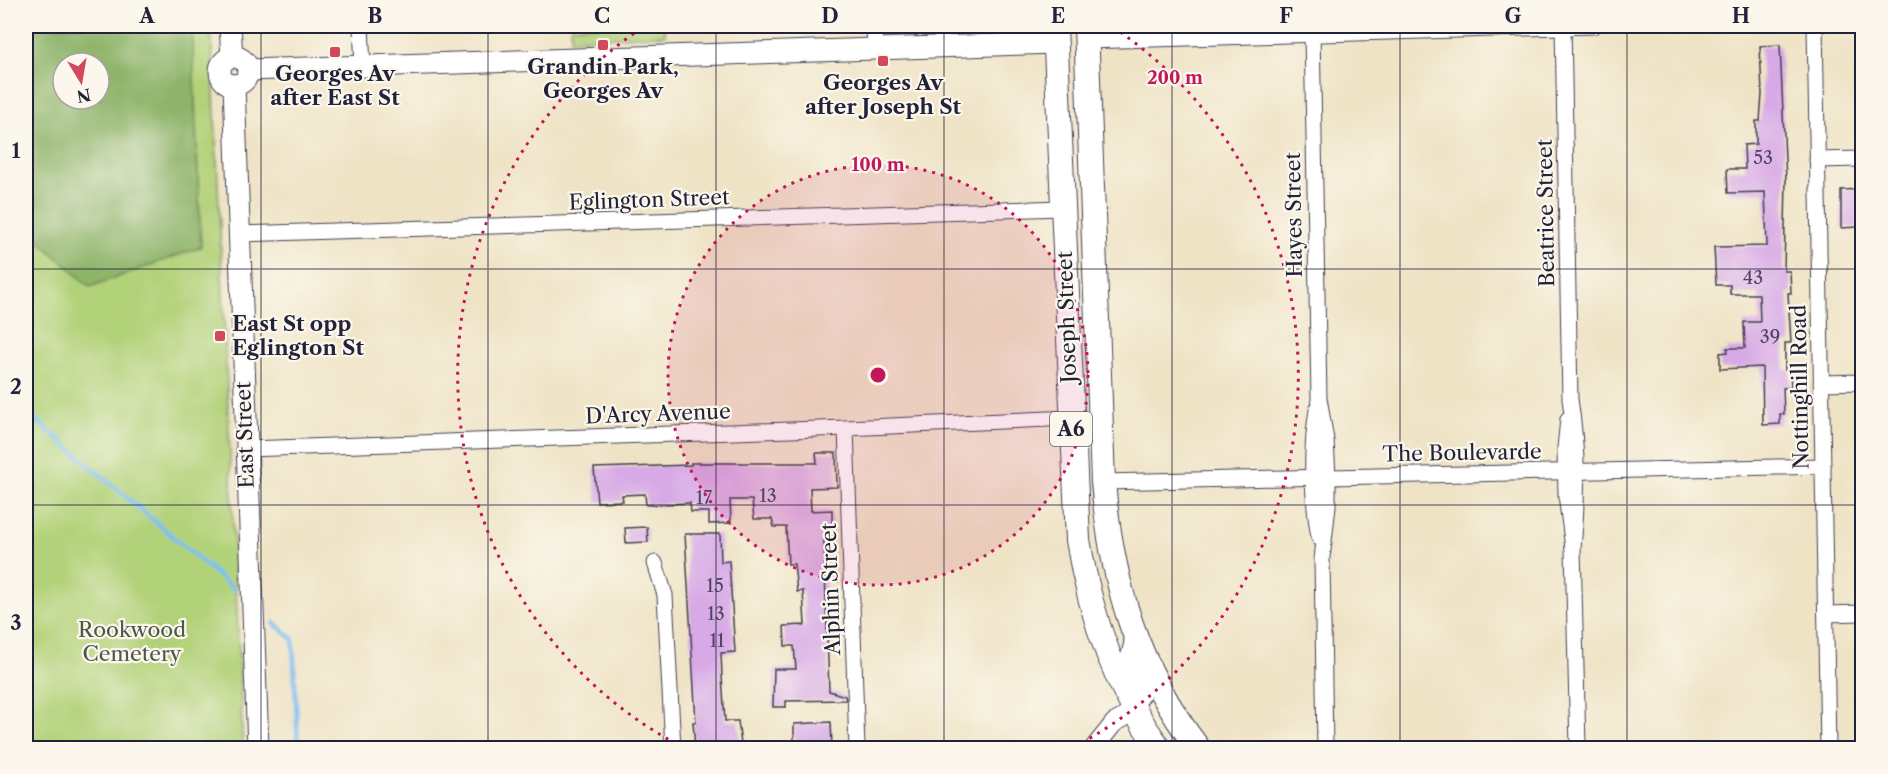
<svg xmlns="http://www.w3.org/2000/svg" width="1888" height="774" font-family="'Libre Caslon Text',serif">
  <style>
    .green { fill: #b2d279; stroke: #6a7a5a; stroke-width: 1.5; fill-rule: evenodd }
    .forest { fill: #8db469; stroke: #586b52; stroke-width: 1.5; fill-rule: evenodd }
    .lines { fill: none; stroke-linecap: round; stroke-linejoin: round }
    .stream { stroke: #7bbff1; stroke-width: 4.5 }
    .building { fill: #d7a9e6 }
    .minor-casing { stroke: #413f50; stroke-width: 17 }
    .tertiary-casing { stroke: #413f50; stroke-width: 20 }
    .secondary-casing { stroke: #413f50; stroke-width: 23 }
    .trunk-casing { stroke: #413f50; stroke-width: 26 }
    .minor { stroke: #fff; stroke-width: 15 }
    .tertiary { stroke: #fff; stroke-width: 18 }
    .secondary { stroke: #fff; stroke-width: 21 }
    .trunk { stroke: #fff; stroke-width: 24 }
    .grid { fill: none; stroke: #22223b; stroke-width: 1.5; stroke-opacity: 0.55 }
    .ring { fill: none; stroke: #c2185b; stroke-width: 3; stroke-dasharray: 3 6 }
    .poi-dot { fill: #d1495b; stroke: #fbf7ec; stroke-width: 2 }
    .labels { text-anchor: middle; stroke-width: 4.5; stroke-linejoin: round; paint-order: stroke }
    .number-label { font-size: 18px; fill: #4f4466 }
    .shield { fill: #fbf7ec; stroke: #636270; stroke-width: 1.5 }
    .shield-label { font-size: 20px; font-weight: bold; fill: #22223b }
    .poi-label { font-size: 21px; font-weight: bold; fill: #22223b; stroke: #fbf7ec }
    .street-label { font-size: 21px; fill: #22223b; stroke: #fbf7ec }
    .park-label { font-size: 21px; fill: #4d574e; stroke: #fbf7ec }
    .centre { fill: #c2185b; stroke: #fbf7ec; stroke-width: 3 }
    .ring-label { font-size: 18px; text-anchor: middle; font-weight: bold; fill: #c2185b; stroke: #fbf7ec; stroke-width: 4.5; stroke-linejoin: round; paint-order: stroke }
    .neatline { fill: none; stroke: #22223b; stroke-width: 2 }
    .grid-label { font-size: 20px; text-anchor: middle; font-weight: bold; fill: #22223b }
  </style>
  <rect width="100%" height="100%" fill="#fbf7ec"/>
  <filter id="ink" filterUnits="userSpaceOnUse"><feTurbulence type="fractalNoise" baseFrequency=".0167" numOctaves="2"/><feDisplacementMap in="SourceGraphic" scale="12" xChannelSelector="R" yChannelSelector="G"/><feConvolveMatrix kernelMatrix="1 2 1 2 8 2 1 2 1" color-interpolation-filters="sRGB"/></filter>
  <filter id="wash" filterUnits="userSpaceOnUse"><feTurbulence type="fractalNoise" baseFrequency=".008" numOctaves="4" result="noise"/><feDisplacementMap in="SourceGraphic" scale="24" xChannelSelector="R" yChannelSelector="G"/><feGaussianBlur stdDeviation="1.35" result="paint"/><feColorMatrix in="noise" values="0 0 0 0 0 0 0 0 0 0 0 0 0 0 0 0 0 1.4 0 .05"/><feComposite in="paint" operator="in"/></filter>
  <g filter="url(#wash)">
    <rect width="100%" height="100%" fill="#efe3c5"/>
    <g class="green">
      <path d="M26,26H211L243,748H26ZM63,63H99V99H63Z"/>
      <path d="M571,26H665V35L571,39Z"/>
    </g>
    <path class="forest" d="M26,26H192L201,247L90,287L26,229ZM63,63H99V99H63Z"/>
    <g class="lines">
      <g class="stream">
        <path d="M26,411L235,590"/>
        <path d="M274,623L293,639L298,748"/>
      </g>
    </g>
    <g id="blocks">
      <g class="building">
        <path d="M1780,45L1786,181L1784,271H1790L1791,293H1788L1791,343H1785V370H1790L1791,388H1783L1784,414H1780V424L1763,425L1762,367L1720,369V353L1728,352L1727,348H1745L1744,322H1760L1759,294H1730V285H1716L1714,247L1767,246L1765,192L1728,193L1727,169H1745L1744,145L1756,144V121H1760L1762,94L1760,46Z"/>
        <path d="M1863,189V215H1858V227L1841,228V190Z"/>
        <path d="M816,453H836L837,487L810,488L811,511L832,510V540H824L829,691L845,696L846,700L786,701V707H773L774,669H796L794,646H785L784,626L805,625L803,591L797,592L794,564H788L786,527H774L772,519H754L752,500H730L731,523L709,524V512H691L690,503L646,505L645,494L622,495L623,501L597,502L594,468L691,465V463H817Z"/>
        <path d="M647,527L648,542L626,543L625,528Z"/>
        <path d="M685,534H720L721,562L729,561L735,652L721,653L722,676L725,721H738L741,744L737,745L738,748H695L693,722H696Z"/>
        <path d="M831,722L832,748H794V724Z"/>
      </g>
    </g>
  </g>
  <g filter="url(#ink)">
    <use href="#blocks" fill-opacity="0" stroke="#413f50" stroke-width="1.5"/>
    <g class="lines">
      <g class="minor-casing">
        <g id="minor">
          <path d="M361,26L363,67"/>
          <path d="M874,26L875,50"/>
          <path d="M1563,26L1570,399C1578,452 1578,495 1573,548"/>
          <path d="M1815,26L1828,748"/>
          <path d="M1312,32L1319,398L1326,440L1328,477V506L1322,559L1325,748"/>
          <path d="M1086,41L1593,26"/>
          <path d="M1817,160L1862,159"/>
          <path d="M238,234L1062,208"/>
          <path d="M1821,383L1862,382"/>
          <path d="M1317,410C1310,453 1312,495 1319,538"/>
          <path d="M1568,419L1565,448L1566,495L1573,548L1578,748"/>
          <path d="M846,428L857,748"/>
          <path d="M246,449L846,428L1071,418"/>
          <path d="M1103,482L1823,466"/>
          <path d="M655,563L665,595L673,748"/>
          <path d="M1826,614L1862,613"/>
        </g>
      </g>
      <g class="tertiary-casing">
        <path id="tertiary" d="M1094,748L1114,723L1125,717L1141,695L1130,656L1135,637"/>
      </g>
      <g class="secondary-casing">
        <g id="secondary">
          <path d="M230,26L232,57"/>
          <circle cx="234" cy="71" r="14"/>
          <path d="M248,70L1056,43"/>
          <path d="M234,85L258,748"/>
        </g>
      </g>
      <g class="trunk-casing">
        <g id="trunk">
          <path d="M1055,26L1078,540C1090,615 1115,687 1159,748"/>
          <path d="M1086,26L1103,482C1112,583 1136,667 1198,748"/>
        </g>
      </g>
      <use href="#minor" class="minor"/>
      <use href="#tertiary" class="tertiary"/>
      <use href="#secondary" class="secondary"/>
      <use href="#trunk" class="trunk"/>
    </g>
  </g>
  <path class="grid" d="M261,26V748M488,26V748M716,26V748M944,26V748M1172,26V748M1400,26V748M1627,26V748M26,269H1862M26,505H1862"/>
  <circle cx="878" cy="375" r="210" fill="#c2185b" fill-opacity=".12"/>
  <g class="ring">
    <circle cx="878" cy="375" r="210"/>
    <path d="M684 748A420 420 0 0 1 643 27M1113 27A420 420 0 0 1 1072 748"/>
  </g>
  <g class="poi-dot">
    <rect x="597" y="39" width="12" height="12" rx="3"/>
    <rect x="329" y="46" width="12" height="12" rx="3"/>
    <rect x="877" y="55" width="12" height="12" rx="3"/>
    <rect x="214" y="330" width="12" height="12" rx="3"/>
  </g>
  <g class="labels">
    <g class="number-label">
      <text x="1763" y="164">53</text>
      <text x="1753" y="284">43</text>
      <text x="1770" y="343">39</text>
      <text x="768" y="502">13</text>
      <text x="704" y="504">17</text>
      <text x="715" y="592">15</text>
      <text x="716" y="620">13</text>
      <text x="717" y="647">11</text>
    </g>
    <rect class="shield" x="1050" y="412" width="42" height="34" rx="4.5"/>
    <g class="shield-label">
      <text x="1071" y="436">A6</text>
    </g>
    <g class="poi-label">
      <text x="603" y="74">Grandin Park,<tspan x="603" dy="24">Georges Av</tspan></text>
      <text x="335" y="81">Georges Av<tspan x="335" dy="24">after East St</tspan></text>
      <text x="883" y="90">Georges Av<tspan x="883" dy="24">after Joseph St</tspan></text>
      <text x="232" y="331" text-anchor="start">East St opp<tspan x="232" dy="24">Eglington St</tspan></text>
    </g>
    <g class="street-label">
      <text transform="translate(649 200) rotate(-2)" y="7">Eglington Street</text>
      <text transform="translate(1546 213) rotate(-91)" y="7">Beatrice Street</text>
      <text transform="translate(1294 215) rotate(-91)" y="7">Hayes Street</text>
      <text transform="translate(1067 317) rotate(-92)" y="7">Joseph Street</text>
      <text transform="translate(1800 387) rotate(-91)" y="7">Nottinghill Road</text>
      <text transform="translate(658 414) rotate(-2)" y="7">D'Arcy Avenue</text>
      <text transform="translate(245 435) rotate(-92)" y="7">East Street</text>
      <text transform="translate(1462 453) rotate(-1)" y="7">The Boulevarde</text>
      <text transform="translate(831 589) rotate(-92)" y="7">Alphin Street</text>
    </g>
    <g class="park-label">
      <text x="132" y="637">Rookwood<tspan x="132" dy="24">Cemetery</tspan></text>
    </g>
  </g>
  <circle cx="878" cy="375" r="9" class="centre"/>
  <g class="ring-label">
    <text x="1175" y="84">200 m</text>
    <text x="878" y="171">100 m</text>
  </g>
  <rect width="1888" height="774" fill="none" stroke="#fbf7ec" stroke-width="66"/>
  <g transform="translate(81 81) rotate(169)"><circle r="28" fill="#fbf7ec" stroke="#a4a2a5" stroke-width="1.5"/>
  <path d="M0-4.5L10 22L0 15L-10 22Z" fill="#d1495b"/>
  <text y="-9" font-size="16" font-weight="bold" text-anchor="middle" fill="#22223b">N</text>
  </g>
  <rect x="33" y="33" width="1822" height="708" class="neatline"/>
  <g class="grid-label">
    <text x="147" y="23">A</text>
    <text x="375" y="23">B</text>
    <text x="602" y="23">C</text>
    <text x="830" y="23">D</text>
    <text x="1058" y="23">E</text>
    <text x="1286" y="23">F</text>
    <text x="1513" y="23">G</text>
    <text x="1741" y="23">H</text>
    <text x="16" y="158">1</text>
    <text x="16" y="394">2</text>
    <text x="16" y="630">3</text>
  </g>
</svg>
